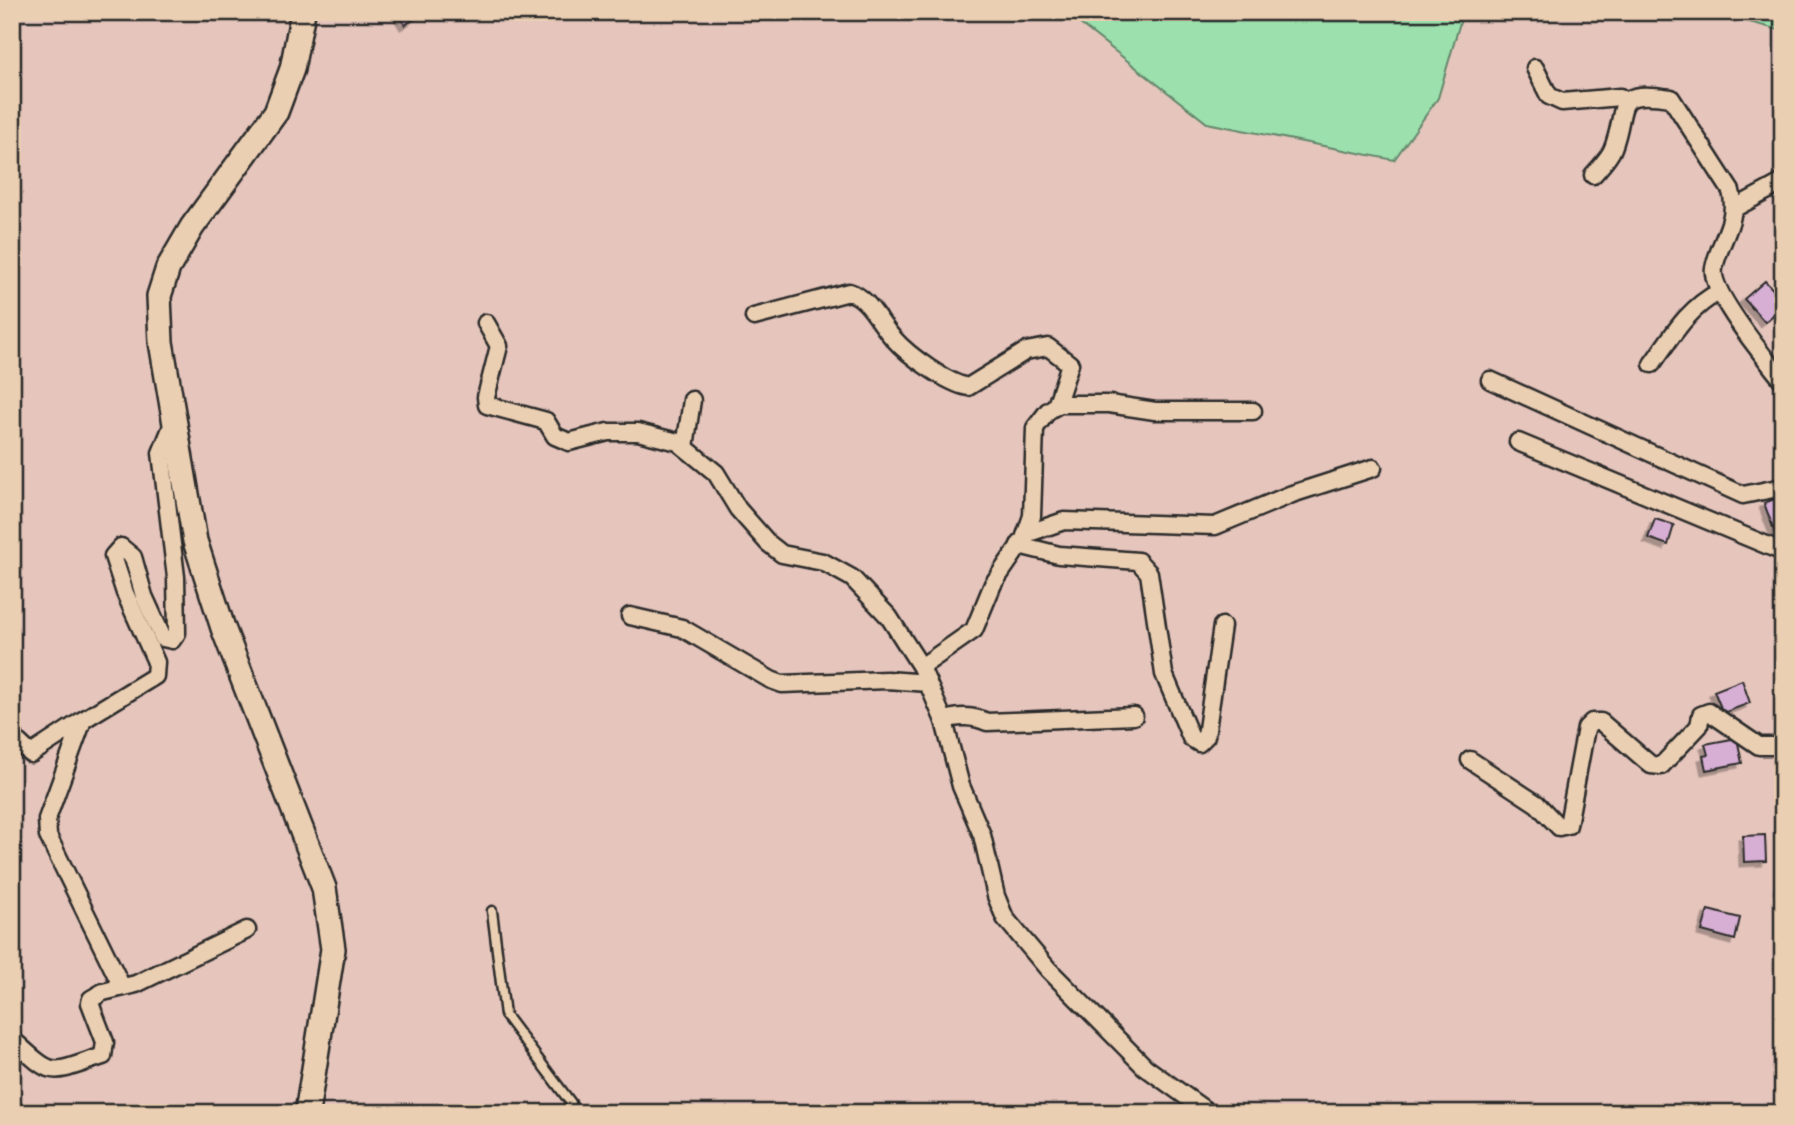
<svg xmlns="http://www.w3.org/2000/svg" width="1795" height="1125" font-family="'Gochi Hand',sans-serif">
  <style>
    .green { fill: #9ce1ad; stroke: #64866c; stroke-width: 2 }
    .building { fill: #d7aed4; stroke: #2b2b2b; stroke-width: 2; filter: url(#shadow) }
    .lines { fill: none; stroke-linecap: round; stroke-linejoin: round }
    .lane-casing { stroke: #2b2b2b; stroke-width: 13 }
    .street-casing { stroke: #2b2b2b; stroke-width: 21 }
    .secondary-casing { stroke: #2b2b2b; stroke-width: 28 }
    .lane { stroke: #ebcfb2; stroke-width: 8 }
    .street { stroke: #ebcfb2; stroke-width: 16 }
    .secondary { stroke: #ebcfb2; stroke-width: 23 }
  </style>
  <defs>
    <filter id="shadow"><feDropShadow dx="-4.5" dy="4.5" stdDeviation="0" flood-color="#0004"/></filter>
  </defs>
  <rect width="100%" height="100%" fill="#e5c5bc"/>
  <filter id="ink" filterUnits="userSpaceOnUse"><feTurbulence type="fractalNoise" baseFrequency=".0143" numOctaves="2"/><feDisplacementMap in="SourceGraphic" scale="14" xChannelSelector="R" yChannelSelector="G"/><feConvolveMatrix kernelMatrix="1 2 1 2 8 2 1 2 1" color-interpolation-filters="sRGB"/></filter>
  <g filter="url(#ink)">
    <g class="green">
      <path d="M1065,12H1463L1438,98L1394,160L1207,123Z"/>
      <path d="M1712,12H1783V31Z"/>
    </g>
    <g class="building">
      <path d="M397,12H424L405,25Z"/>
      <path d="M1765,281L1783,300V306L1765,322L1744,299Z"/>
      <path d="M1783,496V530L1775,533L1764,503Z"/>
      <path d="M1655,519L1674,525L1668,545L1648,538Z"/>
      <path d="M1742,680L1750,703L1723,713L1714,691Z"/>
      <path d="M1737,738L1742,763L1706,770L1703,756L1708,755L1705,744Z"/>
      <path d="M1765,835L1766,861L1744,862L1743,836Z"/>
      <path d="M1782,868H1783V890L1778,889Z"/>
      <path d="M1708,910L1740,918L1735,940L1702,931Z"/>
    </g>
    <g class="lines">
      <g class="lane-casing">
        <path id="lane" d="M492,911L505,1015L571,1103L572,1113"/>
      </g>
      <g class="street-casing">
        <g id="street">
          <path d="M1535,68L1549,96L1562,102L1620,97L1626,102"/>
          <path d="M1593,175C1600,167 1610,157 1613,148C1629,106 1610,89 1671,98L1731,191C1739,221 1720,239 1714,268C1709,292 1767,360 1783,381"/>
          <path d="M1735,208L1783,182"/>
          <path d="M754,317L849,292C870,298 879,324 894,339C909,356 947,383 968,387L1026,351L1048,347L1070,364L1056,406"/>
          <path d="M486,323L499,346L486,397L487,405L546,421L555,436L569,442L608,432H638L678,442L716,473L738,509L768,543L782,554L823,562L852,578L889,617L921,667L944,721L961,786L982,835L996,896L1005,918L1048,969L1145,1067L1209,1113"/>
          <path d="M1652,364C1672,336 1688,308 1719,292"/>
          <path d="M1490,380L1743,495L1783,487"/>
          <path d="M1518,442L1776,549L1783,546"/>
          <path d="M685,447L692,400"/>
          <path d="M1026,534L1064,521L1215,526L1292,494L1373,468"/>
          <path d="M1019,545L1059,555L1138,561L1149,573L1164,674L1191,738L1199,743L1206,736L1222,626"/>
          <path d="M630,616L682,628L771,680L782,684L887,680L928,683"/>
          <path d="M921,667L974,630L993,584L1024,539L1032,516L1035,428L1048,411L1059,404H1109L1155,411H1253"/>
          <path d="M944,721C957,715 974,716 987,722L1134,716"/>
          <path d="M12,731L16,740L31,754L83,720"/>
          <path d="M1470,760L1537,804L1559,827L1568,825L1586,728L1592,722H1601L1651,765L1661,766L1699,726L1701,715L1709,712L1759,746H1783"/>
          <path d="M122,987L48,836L47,819L83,720L155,676L156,662L125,593L113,556L121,547L133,557L144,596L163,638L172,640L177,633L176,577L161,453L174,421"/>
          <path d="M12,1039C56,1079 47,1074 103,1056L105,1042L90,1003L91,999L103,992L136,984L247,930"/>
        </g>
      </g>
      <g class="secondary-casing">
        <path id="secondary" d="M303,12L292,69L276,112L192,227L168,268L159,296L161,342L195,541L223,628L324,888L333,949L307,1113"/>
      </g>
      <use href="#lane" class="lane"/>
      <use href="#street" class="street"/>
      <use href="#secondary" class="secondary"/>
    </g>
  </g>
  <rect width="1795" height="1125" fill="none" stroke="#ebcfb2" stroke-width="42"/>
  <rect x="21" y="21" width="1753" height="1083" fill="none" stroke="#2b2b2b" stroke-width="2.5" filter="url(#ink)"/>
</svg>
